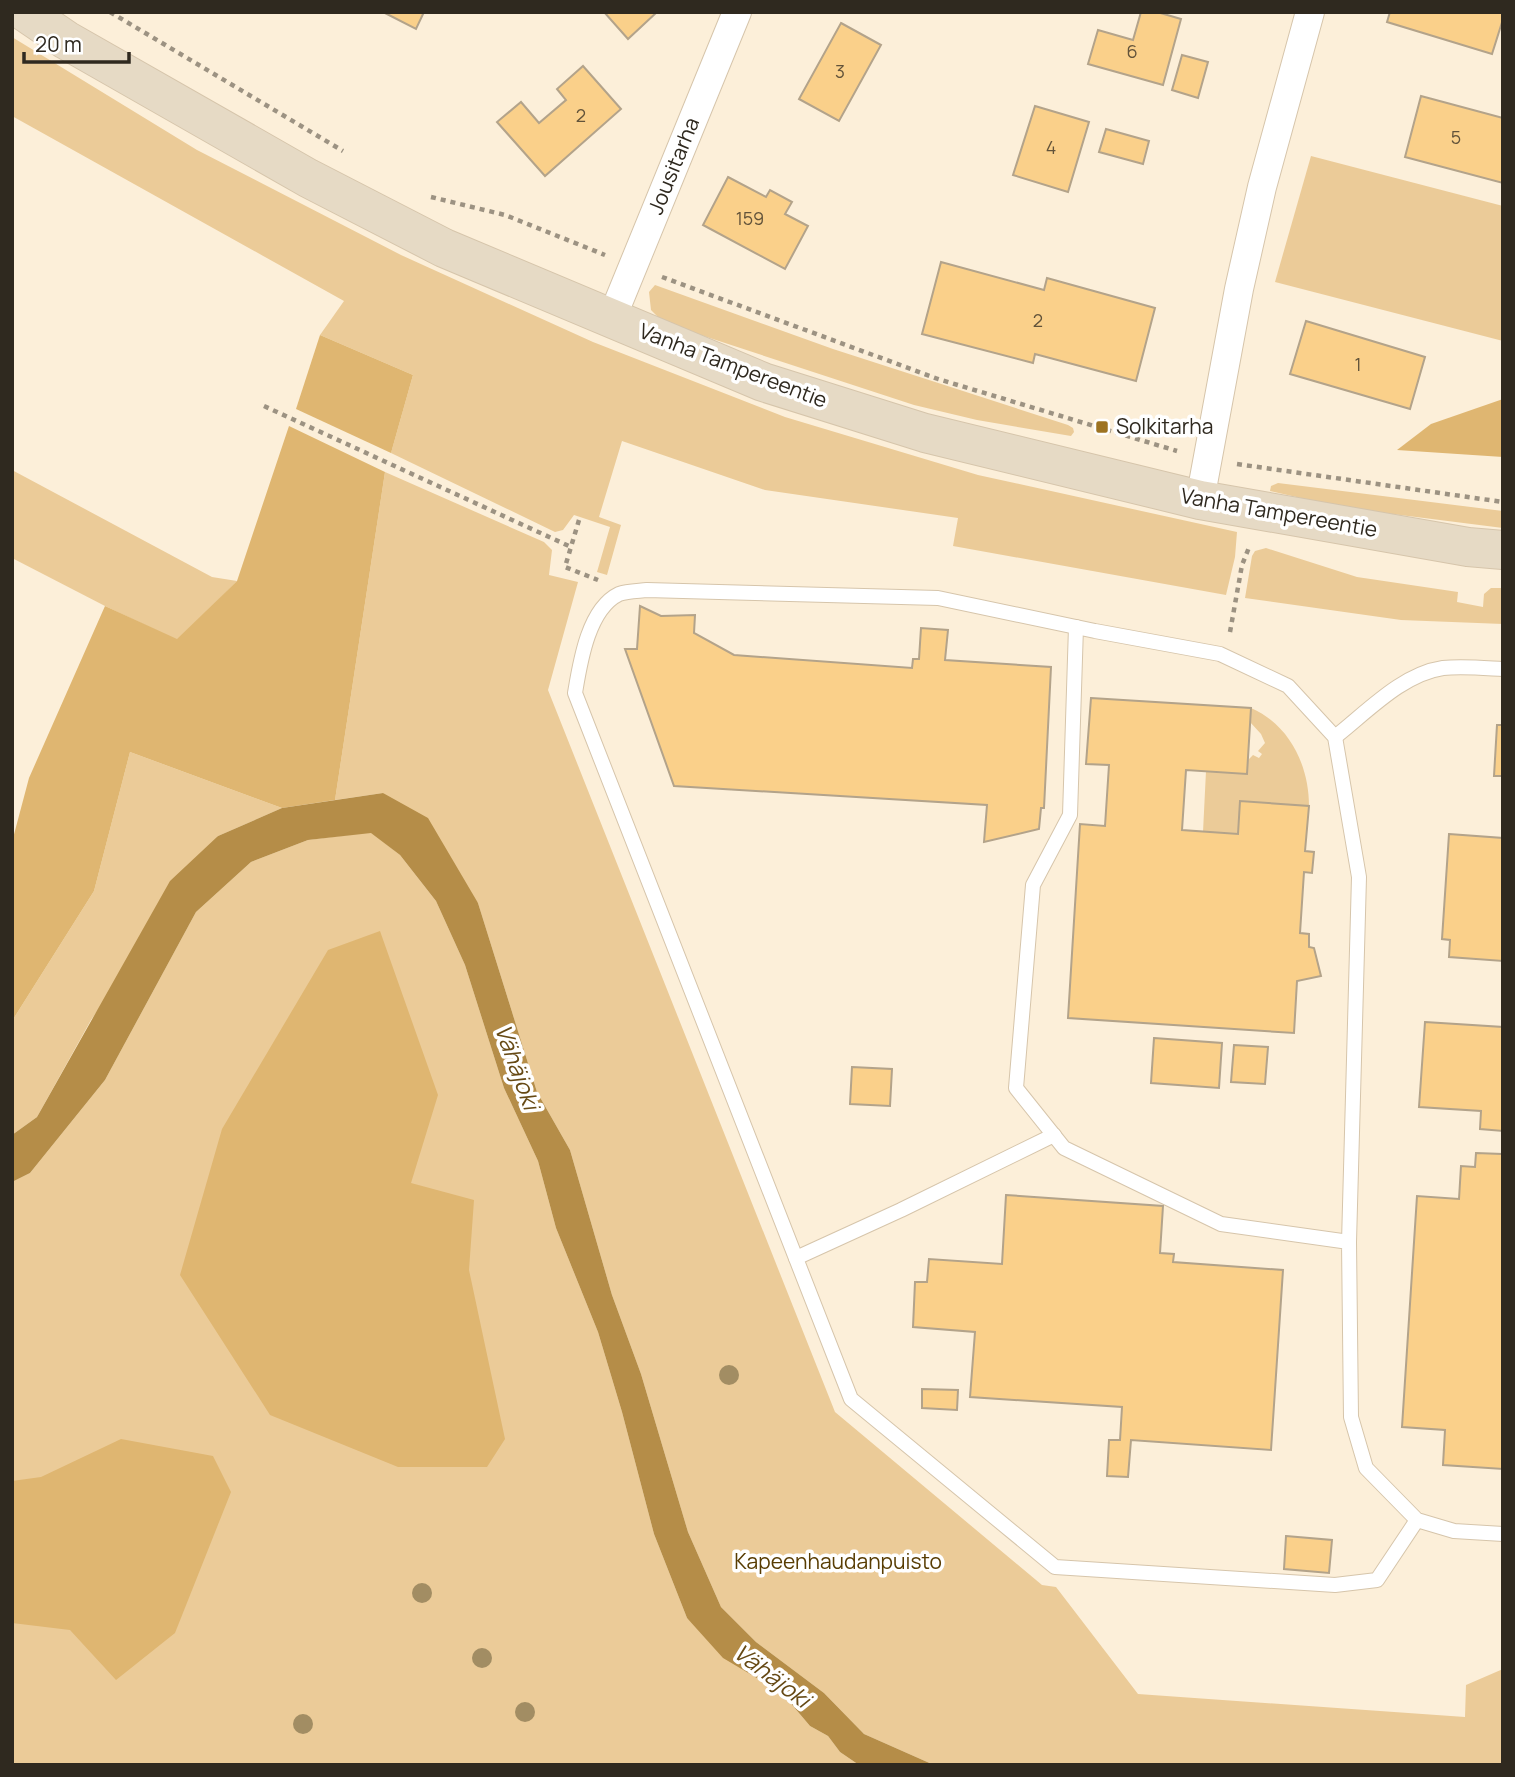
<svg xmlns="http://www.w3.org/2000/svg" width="1515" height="1777" font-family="Manrope,sans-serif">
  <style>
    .green { fill: #ebcb98 }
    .forest { fill: #dfb671 }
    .water { fill: #b58d48 }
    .building { fill: #fad08a; stroke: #b3a38a; stroke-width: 2 }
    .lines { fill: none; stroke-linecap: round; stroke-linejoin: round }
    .lane-casing { stroke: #d6c5ab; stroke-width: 16 }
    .street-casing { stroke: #d6c5ab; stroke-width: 30 }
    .secondary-casing { stroke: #d6c5ab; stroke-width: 40 }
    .path { stroke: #9c9282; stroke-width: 4.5; stroke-dasharray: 5 5; stroke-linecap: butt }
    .lane { stroke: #fff; stroke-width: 14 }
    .street { stroke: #fff; stroke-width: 28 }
    .secondary { stroke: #e6dac5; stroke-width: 38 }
    .tree { fill: #a28d63 }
    .poi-dot { fill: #9d7322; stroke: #fff; stroke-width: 2.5 }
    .labels { text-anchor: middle; stroke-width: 7; stroke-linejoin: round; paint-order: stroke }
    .number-label { font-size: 18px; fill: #62533a }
    .street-label { font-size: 21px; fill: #2f291f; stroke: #fff }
    .poi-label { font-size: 21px; fill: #2f291f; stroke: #fff; text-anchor: start }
    .park-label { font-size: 21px; fill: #583c02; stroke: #fff }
    .water-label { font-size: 23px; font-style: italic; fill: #664914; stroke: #fff }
  </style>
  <rect width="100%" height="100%" fill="#fcefd9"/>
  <g class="green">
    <path d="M12,37L197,150L401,255L593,342L785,417L978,475L1237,532L1235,557L1226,595L953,546L958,518L765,490L622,441L599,517L621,525L607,575L597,572L610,527L574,515L563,530L555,532L391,453L413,375L320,335L344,301L12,116Z"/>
    <path d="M1311,156L1503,206V341L1275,282Z"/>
    <path d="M655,285L833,349L1068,425L1073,428L1074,432L1071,436L977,420L914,405L664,323L651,310L649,292Z"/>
    <path d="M12,470L212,577L237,581L177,640L105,606L12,558Z"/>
    <path d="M385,472L544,542L552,550L549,575L578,582L548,690L835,1412L1042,1585L1056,1587L1138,1694L1465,1717L1466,1685L1503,1669V1765H934L864,1734L824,1693L756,1642L721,1607L688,1532L641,1374L612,1295L570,1150L537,1092L478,903L383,793L335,800Z"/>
    <path d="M1278,483L1503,511V528L1345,508L1270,491L1271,486Z"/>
    <path d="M1266,548L1357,577L1458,592L1457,602L1483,607L1484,594L1491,588H1503V624L1401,620L1245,598L1252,556L1255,551Z"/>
    <path d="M1251,708C1290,725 1309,766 1309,806L1241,801L1238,834L1203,832L1206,771L1247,773L1248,760L1253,755L1259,758L1262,754L1258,751L1265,743L1261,734L1250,722Z"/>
    <path d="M130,752L282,808L218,836L91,1020L37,1117L12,1135V1021L94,891Z"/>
    <path d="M371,832L400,855L436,901L465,965L504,1088L538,1161L556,1228L598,1332L622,1412L654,1534L687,1618L759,1679L782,1693L810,1726L828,1736L840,1752L859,1765H12V1182L30,1173L105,1080L196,912L251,862L308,840Z"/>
  </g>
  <g class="forest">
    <path d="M320,335L413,375L391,453L296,409Z"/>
    <path d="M1503,399V457L1397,450L1431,424Z"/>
    <path d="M289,426L385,472L335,800L282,808L130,752L94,891L12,1021V842L29,778L105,606L177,639L237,581Z"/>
    <path d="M380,931L438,1095L411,1183L474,1200L469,1270L505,1439L487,1467H398L270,1415L180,1275L222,1129L328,950Z"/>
    <path d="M121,1439L213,1456L231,1492L175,1633L116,1680L70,1630L12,1623V1481L41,1477Z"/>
  </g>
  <path class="water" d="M383,793L428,818L478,903L537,1092L570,1150L612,1295L641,1374L688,1532L721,1607L756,1642L824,1693L864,1734L934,1765H859L840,1752L828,1736L810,1726L782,1693L723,1658L687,1618L654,1534L622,1412L598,1332L556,1228L538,1161L504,1088L465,965L436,901L400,855L371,833L308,840L251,862L196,912L105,1080L30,1173L12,1182V1135L37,1117L170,881L218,836L282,808Z"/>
  <g class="building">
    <path d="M383,12H424L416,29Z"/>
    <path d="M604,12H657L628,39Z"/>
    <path d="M1141,12H1157L1181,19L1163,85L1088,64L1098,30L1133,40Z"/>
    <path d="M1390,12H1503V19L1492,54L1387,22Z"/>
    <path d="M841,23L881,45L839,121L799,99Z"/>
    <path d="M1182,55L1208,62L1198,98L1172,90Z"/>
    <path d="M583,66L621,109L545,176L497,122L521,102L539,123L566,100L557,89Z"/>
    <path d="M1421,96L1503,118V183L1405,157Z"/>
    <path d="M1035,106L1089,122L1068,192L1013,175Z"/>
    <path d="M1106,129L1149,141L1143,164L1099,152Z"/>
    <path d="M728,177L766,197L770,190L792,202L785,214L808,226L785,269L703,225Z"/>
    <path d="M941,262L1044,290L1047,278L1155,308L1136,381L1035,354L1033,363L922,334Z"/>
    <path d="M1306,321L1425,357L1410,409L1290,374Z"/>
    <path d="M640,606L661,616L695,615L694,633L734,655L912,668L913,659H919L921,628L948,630L945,660L1051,667L1044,808H1041L1039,829L984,842L987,805L674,786L625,649H637Z"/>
    <path d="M1091,698L1251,708L1247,774L1186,770L1182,830L1238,834L1240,801L1309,806L1305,851L1314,852L1312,873L1304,872L1300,933L1309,934V947L1314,948L1321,976L1297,981L1294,1033L1068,1018L1080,824L1105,826L1109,765L1086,764Z"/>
    <path d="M1497,725H1503V776H1494Z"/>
    <path d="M1449,834L1503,838V961L1449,957L1450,940L1442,939Z"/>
    <path d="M1425,1022L1503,1027V1131L1480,1129L1481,1111L1419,1107Z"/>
    <path d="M1154,1038L1222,1043L1219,1088L1151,1083Z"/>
    <path d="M1234,1045L1268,1047L1265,1084L1231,1082Z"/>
    <path d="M852,1067L892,1069L890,1106L850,1104Z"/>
    <path d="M1476,1153L1502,1154L1503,1469L1443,1465L1445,1430L1402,1427L1417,1196L1459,1199L1461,1166L1475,1167Z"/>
    <path d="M1006,1195L1163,1206L1160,1253L1174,1254L1173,1262L1283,1270L1271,1450L1131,1440L1128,1477L1107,1476L1109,1440H1120L1122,1407L970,1397L975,1332L913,1327L915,1282H927L929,1259L1002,1264Z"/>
    <path d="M922,1389L958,1390L957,1410L922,1408Z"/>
    <path d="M1286,1536L1332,1540L1329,1573L1284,1569Z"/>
  </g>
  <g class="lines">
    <g class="lane-casing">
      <g id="lane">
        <path d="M1076,627L1070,815L1033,885L1016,1088L1064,1148L1221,1224L1349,1242L1351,1417L1366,1468L1417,1520L1454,1531L1503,1534"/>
        <path d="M1335,737C1367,712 1402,674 1443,668C1462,666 1484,668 1503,669"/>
        <path d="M1349,1242L1359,877L1335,737L1288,686L1220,654L1095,631L938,598L647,590C639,591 627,591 619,594C588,609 580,663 575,693L851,1399L1055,1567L1335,1585L1377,1580L1417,1520"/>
        <path d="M796,1258L901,1210L1054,1135"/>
      </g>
    </g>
    <g class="street-casing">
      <g id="street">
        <path d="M611,320L737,12"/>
        <path d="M1200,500L1239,289L1262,187L1310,12"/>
      </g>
    </g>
    <g class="secondary-casing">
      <path id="secondary" d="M25,12L66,40L308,178L444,248L763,382L925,433L1200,500L1468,547L1503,550"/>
    </g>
    <g class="path">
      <path d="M110,12L343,151"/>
      <path d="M431,197L505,215L605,255"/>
      <path d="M662,277L938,379L1177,451"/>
      <path d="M264,406L571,547"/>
      <path d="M1237,464L1503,502"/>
      <path d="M579,520L565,567L598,580"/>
      <path d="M1230,632L1242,565L1250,545"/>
    </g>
    <use href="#lane" class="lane"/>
    <use href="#street" class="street"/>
    <use href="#secondary" class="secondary"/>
  </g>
  <g class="tree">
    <circle cx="729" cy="1375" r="10"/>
    <circle cx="422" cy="1593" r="10"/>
    <circle cx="482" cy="1658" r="10"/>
    <circle cx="525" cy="1712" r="10"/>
    <circle cx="303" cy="1724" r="10"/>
  </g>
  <rect class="poi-dot" x="1095" y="420" width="14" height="14" rx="3.5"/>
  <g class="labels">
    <g class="number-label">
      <text x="1132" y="58">6</text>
      <text x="840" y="78">3</text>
      <text x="581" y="122">2</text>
      <text x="1456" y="144">5</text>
      <text x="1051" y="154">4</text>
      <text x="750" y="225">159</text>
      <text x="1038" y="327">2</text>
      <text x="1358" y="371">1</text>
    </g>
    <g class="street-label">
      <text transform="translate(674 166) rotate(-68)" y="7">Jousitarha</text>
      <text transform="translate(733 366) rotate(21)" y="7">Vanha Tampereentie</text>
      <text transform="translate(1279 513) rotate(10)" y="7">Vanha Tampereentie</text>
    </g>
    <g class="poi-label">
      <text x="1116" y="434">Solkitarha</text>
    </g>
    <g class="park-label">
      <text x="838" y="1569">Kapeenhaudanpuisto</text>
    </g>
    <g class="water-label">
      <text transform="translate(517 1067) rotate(70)" y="8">Vähäjoki</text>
      <text transform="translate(772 1676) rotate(37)" y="8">Vähäjoki</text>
    </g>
  </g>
  <rect width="1515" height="1777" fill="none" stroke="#2f291f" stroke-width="28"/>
  <path d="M24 52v10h105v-10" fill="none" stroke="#2f291f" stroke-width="3.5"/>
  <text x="35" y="52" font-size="21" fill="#2f291f" stroke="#ffffff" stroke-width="5" paint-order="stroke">20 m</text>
</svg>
